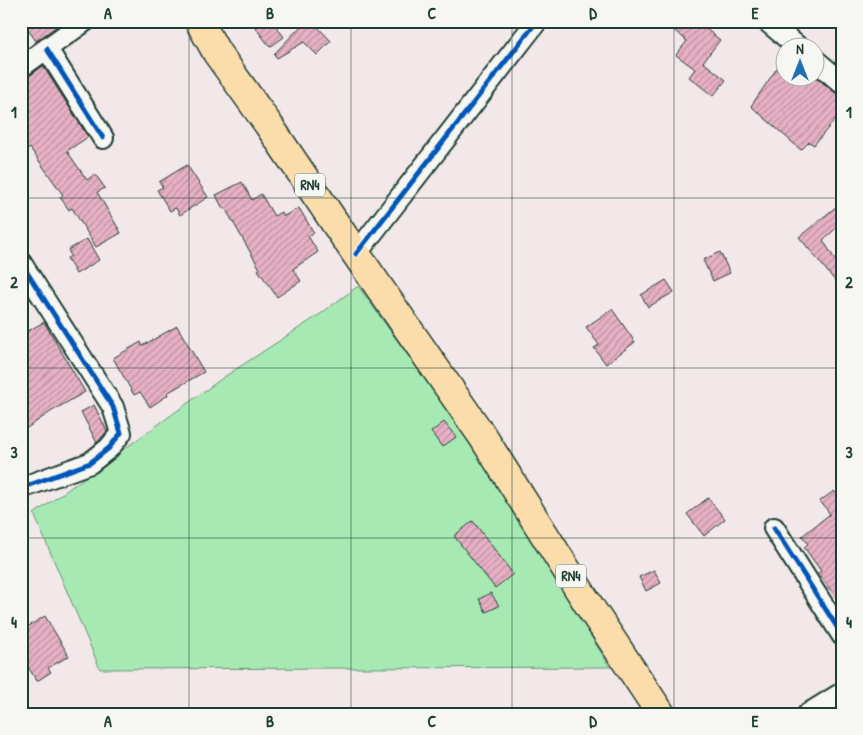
<svg xmlns="http://www.w3.org/2000/svg" width="863" height="735" font-family="'Patrick Hand',sans-serif">
  <style>
    .grass { fill: #a7e9b3; stroke: #639374 }
    .building { fill: url(#building-hatch); stroke: #1f3d34 }
    .lines { fill: none; stroke-linecap: round; stroke-linejoin: round }
    .minor-casing { stroke: #1f3d34; stroke-width: 24 }
    .trunk-casing { stroke: #1f3d34; stroke-width: 31 }
    .minor { stroke: #f6f6f2; stroke-width: 20 }
    .trunk { stroke: #fbddab; stroke-width: 28 }
    .cycleway-casing { stroke: #f6f6f2; stroke-width: 8 }
    .cycleway { stroke: #0057b8; stroke-width: 5 }
    .grid { fill: none; stroke: #1f3d34; stroke-width: 1; stroke-opacity: 0.55 }
    .labels { text-anchor: middle; stroke-width: 4; stroke-linejoin: round; paint-order: stroke }
    .shield { fill: #f6f6f2; stroke: #60746d; stroke-width: 1 }
    .shield-label { font-size: 14px; font-weight: bold; fill: #1f3d34 }
    .neatline { fill: none; stroke: #1f3d34; stroke-width: 2 }
    .grid-label { font-size: 16px; text-anchor: middle; font-weight: bold; fill: #1f3d34 }
  </style>
  <defs>
    <pattern id="building-hatch" width="6" height="6" patternUnits="userSpaceOnUse" patternTransform="scale(1.25)"><rect width="6" height="6" fill="#e8b0c5"/><path d="M-1 1l2-2M0 6l6-6M5 7l2-2" fill="none" stroke="#bb90a1"/></pattern>
  </defs>
  <rect width="100%" height="100%" fill="#f3e8e9"/>
  <filter id="ink" filterUnits="userSpaceOnUse"><feTurbulence type="fractalNoise" baseFrequency=".02" numOctaves="2"/><feDisplacementMap in="SourceGraphic" scale="10" xChannelSelector="R" yChannelSelector="G"/><feConvolveMatrix kernelMatrix="1 2 1 2 8 2 1 2 1" color-interpolation-filters="sRGB"/></filter>
  <g filter="url(#ink)">
    <path class="grass" d="M358,286L454,419L504,495L610,667L100,669L34,514L224,377L319,315Z"/>
    <g class="building">
      <path d="M22,21H64L36,41Z"/>
      <path d="M263,21H272L284,37L270,47L255,27Z"/>
      <path d="M306,21H312L331,41L317,55L304,42L277,58L274,54Z"/>
      <path d="M663,21H696L720,40L703,62L726,80L713,96L689,77L695,69L676,55L687,41Z"/>
      <path d="M786,55V78H817L834,92L842,95V111L814,145L809,142L801,150L751,106Z"/>
      <path d="M43,66L88,137L67,151L87,180L95,174L105,188L97,192L121,233L96,247L72,208L69,210L60,197L63,195L30,148L21,153V79L28,77Z"/>
      <path d="M187,165L208,197L180,215L176,208L170,211L157,190L163,187L159,182Z"/>
      <path d="M242,182L252,200L261,194L274,216L281,212L284,216L299,208L314,233L308,236L318,252L293,269L301,281L277,297L258,270L260,269L225,208L223,209L216,195Z"/>
      <path d="M842,202V223L823,240L842,271L841,288L799,237Z"/>
      <path d="M87,239L99,260L76,274L67,258L71,256L68,250Z"/>
      <path d="M720,252L730,273L713,281L703,260Z"/>
      <path d="M666,280L674,292L648,307L641,295Z"/>
      <path d="M612,309L635,342L606,364L594,348L599,345L586,327Z"/>
      <path d="M44,322L85,392L52,411L21,432V335Z"/>
      <path d="M177,326L204,372L167,393L168,395L150,407L140,392L134,395L113,358L141,342L142,346Z"/>
      <path d="M94,405L107,431L97,443L81,412Z"/>
      <path d="M444,422L456,437L442,447L431,432Z"/>
      <path d="M834,491L842,500V606L818,573L821,571L804,547L808,544L802,536L830,514L820,501Z"/>
      <path d="M708,498L725,519L704,536L687,514Z"/>
      <path d="M473,521L513,574L495,588L454,536Z"/>
      <path d="M654,570L661,583L646,591L639,577Z"/>
      <path d="M491,593L499,606L486,612L479,599Z"/>
      <path d="M45,616L69,656L48,668L51,672L37,681L26,664L29,663L21,650V631Z"/>
    </g>
    <g class="lines">
      <g class="minor-casing">
        <g id="minor">
          <path d="M767,21L799,48"/>
          <path d="M47,49L103,138"/>
          <path d="M816,61L842,83"/>
          <path d="M21,67L85,21"/>
          <path d="M356,254L537,21"/>
          <path d="M21,263L113,407L121,433L109,448L90,463L21,488"/>
          <path d="M774,528L842,635"/>
          <path d="M808,714L842,693"/>
        </g>
      </g>
      <g class="trunk-casing">
        <path id="trunk" d="M199,21L217,53L268,124L356,254L483,437L590,607L661,714"/>
      </g>
      <use href="#minor" class="minor"/>
      <use href="#trunk" class="trunk"/>
      <g class="cycleway-casing">
        <g id="cycleway">
          <path d="M47,49L103,138"/>
          <path d="M356,254L537,21"/>
          <path d="M21,263L113,407L121,433L109,448L90,463L21,488"/>
          <path d="M774,528L842,635"/>
        </g>
      </g>
      <use href="#cycleway" class="cycleway"/>
    </g>
  </g>
  <path class="grid" d="M189,21V714M351,21V714M512,21V714M674,21V714M21,198H842M21,368H842M21,538H842"/>
  <g class="labels">
    <g class="shield">
      <rect x="295" y="173.5" width="30" height="23" rx="4"/>
      <rect x="556" y="564.5" width="30" height="23" rx="4"/>
    </g>
    <g class="shield-label">
      <text x="310" y="190">RN4</text>
      <text x="571" y="581">RN4</text>
    </g>
  </g>
  <rect width="863" height="735" fill="none" stroke="#f6f6f2" stroke-width="55"/>
  <g transform="translate(800 62)"><circle r="24" fill="#f6f6f2" stroke="#a0aca6"/>
  <path d="M0-4L9 19L0 12L-9 19Z" fill="#1f6fb2"/>
  <text y="-8" font-size="14" font-weight="bold" text-anchor="middle" fill="#1f3d34">N</text>
  </g>
  <rect x="28" y="28" width="808" height="680" class="neatline"/>
  <g class="grid-label">
    <text x="108" y="19">A</text>
    <text x="270" y="19">B</text>
    <text x="432" y="19">C</text>
    <text x="593" y="19">D</text>
    <text x="755" y="19">E</text>
    <text x="14" y="118">1</text>
    <text x="849" y="118">1</text>
    <text x="14" y="288">2</text>
    <text x="849" y="288">2</text>
    <text x="14" y="458">3</text>
    <text x="849" y="458">3</text>
    <text x="14" y="628">4</text>
    <text x="849" y="628">4</text>
    <text x="108" y="727">A</text>
    <text x="270" y="727">B</text>
    <text x="432" y="727">C</text>
    <text x="593" y="727">D</text>
    <text x="755" y="727">E</text>
  </g>
</svg>
